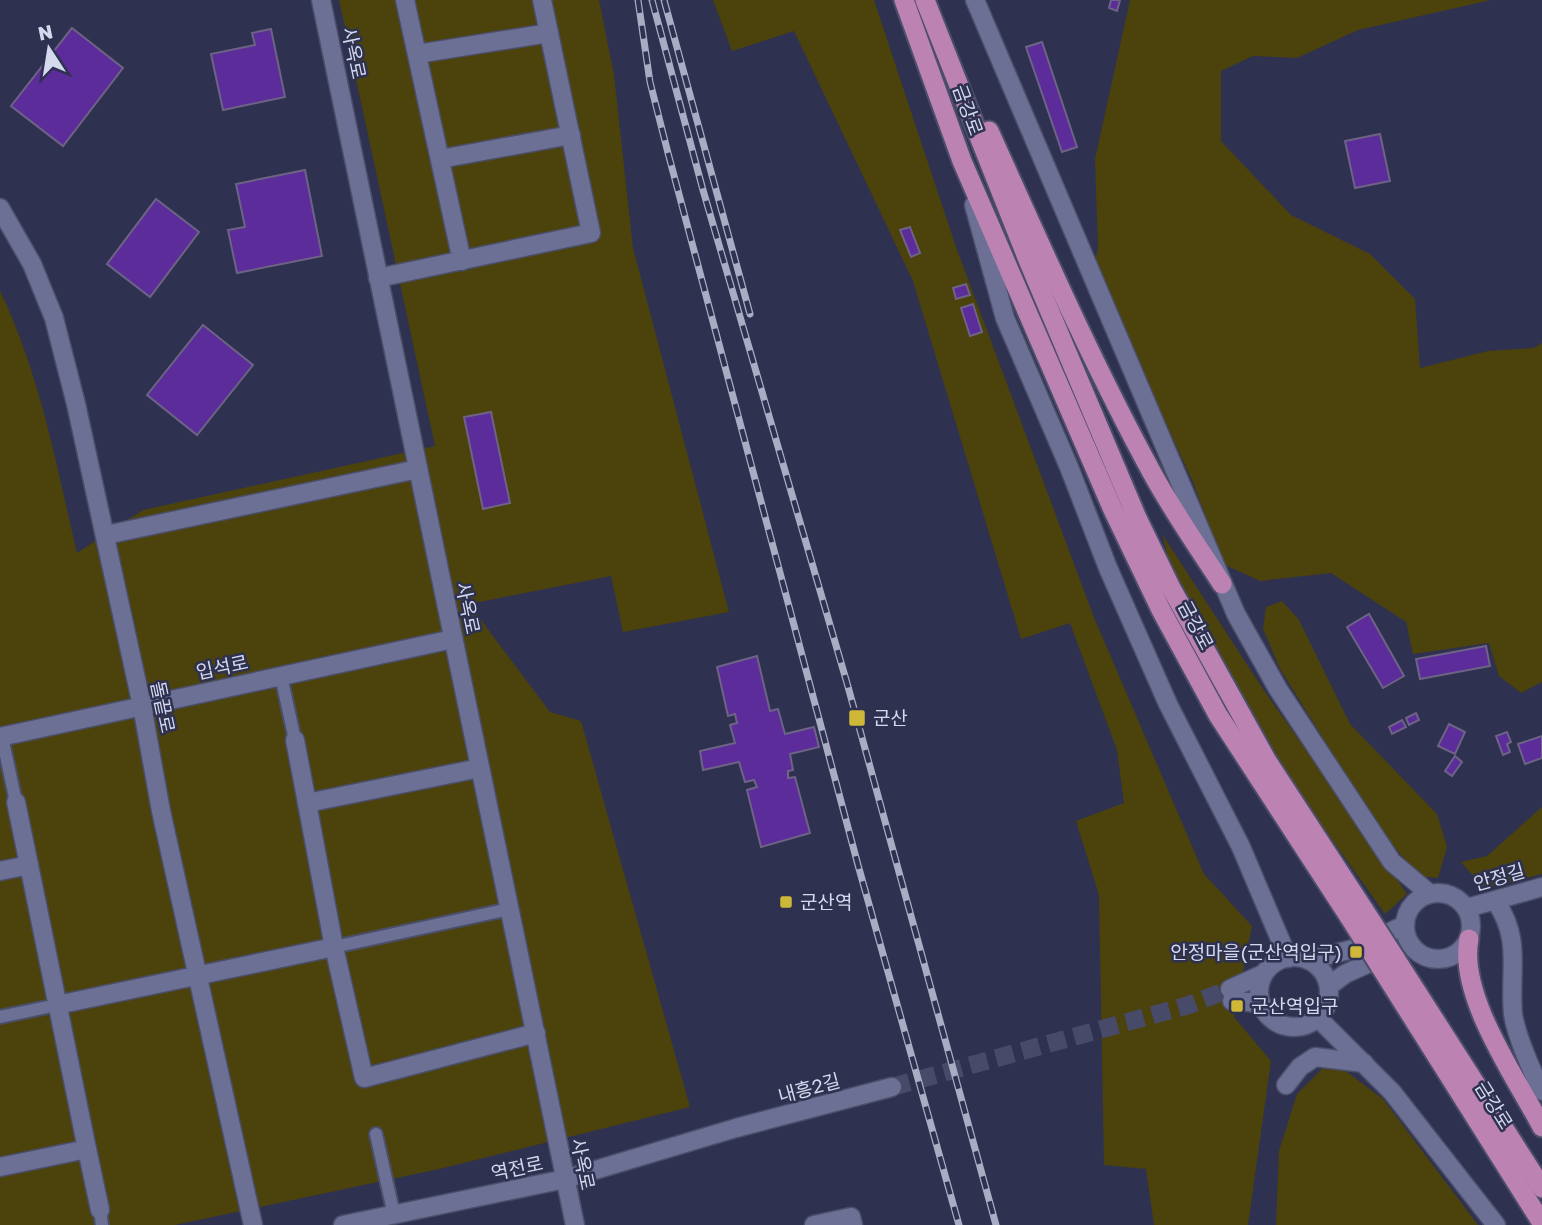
<svg xmlns="http://www.w3.org/2000/svg" width="1542" height="1225" font-family="'Golos Text','Noto Sans KR',sans-serif">
  <style>
    .green { fill: #4c420c }
    .building { fill: #5b2c9a; stroke: #6d6385; stroke-width: 2 }
    .lines { fill: none; stroke-linecap: round; stroke-linejoin: round }
    .tertiary-tunnel { stroke: #474a68; stroke-width: 18; stroke-dasharray: 18 9; stroke-linecap: butt }
    .pedestrian-casing { stroke: #4b4e69; stroke-width: 16 }
    .minor-casing { stroke: #4b4e69; stroke-width: 21 }
    .tertiary-casing { stroke: #4b4e69; stroke-width: 21 }
    .trunk-casing { stroke: #4b4e69; stroke-width: 23 }
    .pedestrian { stroke: #6b7094; stroke-width: 12 }
    .minor { stroke: #6b7094; stroke-width: 18 }
    .tertiary { stroke: #6b7094; stroke-width: 18 }
    .trunk { stroke: #bb82b2; stroke-width: 19 }
    .rail-casing { stroke: #a9adc4; stroke-width: 7 }
    .rail { stroke: #2e3150; stroke-width: 4.5; stroke-dasharray: 13; stroke-linecap: butt }
    .trunk-bridge-casing { stroke: #4b4e69; stroke-width: 23; stroke-linecap: butt }
    .trunk-bridge { stroke: #bb82b2; stroke-width: 19 }
    .poi-dot { fill: #cfb837; stroke: #2e3150; stroke-width: 2.5 }
    .labels { text-anchor: middle; stroke-width: 5; stroke-linejoin: round; paint-order: stroke }
    .street-label { font-size: 19px; fill: #d5d9ed; stroke: #2e3150 }
    .poi-label { font-size: 19px; fill: #d5d9ed; stroke: #2e3150; text-anchor: start }
  </style>
  <rect width="100%" height="100%" fill="#2e3150"/>
  <g class="green">
    <path d="M339,0H599L614,75L633,248L729,612L623,632L611,576L469,604L550,712L581,721L690,1107L439,1169L175,1225H0V291C40,374 56,464 77,553L143,510L435,446Z"/>
    <path d="M713,0H874L956,247L1093,615L1204,874L1252,926L1234,1017L1271,1061L1248,1225H1154L1146,1169L1104,1165L1099,895L1076,821L1124,803L1117,750L1070,623L1021,639L913,281L794,31L732,51Z"/>
    <path d="M1130,0H1491L1358,30L1297,58L1253,56L1221,71V141L1291,215L1370,254L1415,299L1420,368L1488,351L1534,348L1542,343V682L1521,693L1499,676L1489,643L1413,654L1406,622L1331,573L1260,581L1223,564L1193,482L1093,266L1098,249L1095,159Z"/>
    <path d="M1162,534L1263,689L1407,894L1385,914L1293,785L1170,567Z"/>
    <path d="M1282,601L1299,620L1350,724L1437,814L1447,847L1438,878L1418,876L1379,828L1280,669L1263,629L1266,607Z"/>
    <path d="M1542,807V874L1484,889L1461,862L1487,856Z"/>
    <path d="M1331,1060L1383,1099L1478,1225H1276L1279,1151L1297,1094Z"/>
  </g>
  <g class="building">
    <path d="M1111,0H1120L1117,11L1109,8Z"/>
    <path d="M72,28L123,68L63,146L11,106Z"/>
    <path d="M271,29L285,97L223,110L211,54L255,45L252,33Z"/>
    <path d="M1042,42L1077,147L1062,152L1026,47Z"/>
    <path d="M1380,134L1390,181L1355,188L1345,141Z"/>
    <path d="M305,170L322,256L237,273L228,230L245,227L236,184Z"/>
    <path d="M156,199L199,232L150,297L107,264Z"/>
    <path d="M910,227L920,253L911,257L900,230Z"/>
    <path d="M966,284L970,295L956,299L953,288Z"/>
    <path d="M973,304L982,332L970,336L961,308Z"/>
    <path d="M203,325L253,365L197,435L147,395Z"/>
    <path d="M491,412L510,503L483,509L464,417Z"/>
    <path d="M1369,614L1404,676L1383,688L1347,627Z"/>
    <path d="M1486,646L1490,666L1420,679L1416,659Z"/>
    <path d="M757,656L770,711L778,709L785,734L814,727L819,747L790,754L793,770L788,771V778L795,777L810,833L761,847L747,790L757,787L754,780L745,782L739,762L703,770L700,751L735,743L730,725L737,723L735,714L728,716L717,667Z"/>
    <path d="M1416,713L1419,720L1409,725L1406,718Z"/>
    <path d="M1402,720L1406,727L1392,734L1389,727Z"/>
    <path d="M1449,724L1465,732L1455,754L1438,746Z"/>
    <path d="M1507,732L1511,742L1507,744L1510,752L1503,755L1496,736Z"/>
    <path d="M1542,736V758L1525,764L1518,744Z"/>
    <path d="M1455,756L1462,762L1452,776L1445,771Z"/>
  </g>
  <g class="lines">
    <path class="tertiary-tunnel" d="M892,1087L1189,1005L1230,989"/>
    <g class="pedestrian-casing">
      <g id="pedestrian">
        <path d="M281,676L295,740"/>
        <path d="M2,737L16,802"/>
        <path d="M334,947L509,909"/>
        <path d="M0,1017L57,1005"/>
        <path d="M376,1134L394,1215"/>
        <path d="M100,1210L102,1225"/>
      </g>
    </g>
    <g class="minor-casing">
      <g id="minor">
        <path d="M405,0L462,261"/>
        <path d="M417,54L549,33"/>
        <path d="M440,159L571,135"/>
        <path d="M378,278L591,233L542,0"/>
        <path d="M106,535L418,469"/>
        <path d="M295,740L307,803"/>
        <path d="M480,768L307,803L334,947L364,1078L536,1033"/>
        <path d="M16,802L29,865"/>
        <path d="M0,871L29,865L87,1149L0,1167"/>
        <path d="M1467,908L1542,887"/>
        <path d="M57,1005L334,947"/>
        <path d="M1318,1018L1392,1092L1496,1225"/>
        <path d="M1286,1085L1300,1067L1315,1057L1364,1063"/>
        <path d="M87,1149L100,1210"/>
        <path d="M814,1225L851,1217L853,1225"/>
      </g>
    </g>
    <g class="tertiary-casing">
      <g id="tertiary">
        <path d="M321,0L575,1225"/>
        <path d="M975,0L1236,614L1278,689L1392,862L1430,894"/>
        <path d="M974,205L1005,318L1069,467L1108,568L1168,704L1241,847L1288,958"/>
        <path d="M0,208L32,264L54,318L76,404L142,706L161,811L253,1225"/>
        <path d="M0,737L453,639"/>
        <circle cx="1438" cy="926" r="33"/>
        <path d="M1496,902C1522,940 1509,971 1513,1014C1516,1035 1532,1072 1542,1091"/>
        <circle cx="1294" cy="992" r="35"/>
        <path d="M1308,960L1353,949L1405,925"/>
        <path d="M1329,986L1345,974L1387,955"/>
        <path d="M1230,989L1263,974"/>
        <path d="M1232,1001L1261,1003"/>
        <path d="M343,1225L565,1179L736,1128L892,1087"/>
      </g>
    </g>
    <g class="trunk-casing">
      <g id="trunk">
        <path d="M904,0L962,161L1113,510L1161,610L1218,715L1350,918"/>
        <path d="M925,0L1028,260L1137,518L1170,586L1267,761L1364,910"/>
        <path d="M989,131C1041,246 1091,361 1151,471C1172,510 1198,547 1222,584"/>
        <path d="M1469,939C1458,995 1515,1076 1542,1127"/>
        <path d="M1395,958L1542,1188"/>
        <path d="M1380,966L1542,1223"/>
      </g>
    </g>
    <use href="#pedestrian" class="pedestrian"/>
    <use href="#minor" class="minor"/>
    <use href="#tertiary" class="tertiary"/>
    <use href="#trunk" class="trunk"/>
    <g class="rail-casing">
      <g id="rail">
        <path d="M638,0L650,82L668,153L858,865L959,1225"/>
        <path d="M652,0L703,190L847,683L996,1225"/>
        <path d="M664,0L750,314"/>
      </g>
    </g>
    <use href="#rail" class="rail"/>
    <g class="trunk-bridge-casing">
      <g id="trunk-bridge">
        <path d="M1364,910L1395,958"/>
        <path d="M1350,918L1380,966"/>
      </g>
    </g>
    <use href="#trunk-bridge" class="trunk-bridge"/>
  </g>
  <g class="poi-dot">
    <rect x="848" y="709" width="18" height="18" rx="3.5"/>
    <rect x="779" y="895" width="14" height="14" rx="3.5"/>
    <rect x="1349" y="945" width="14" height="14" rx="3.5"/>
    <rect x="1230" y="999" width="14" height="14" rx="3.5"/>
  </g>
  <g class="labels">
    <g class="street-label">
      <text transform="translate(354 53) rotate(78)" y="7">사옥로</text>
      <text transform="translate(968 110) rotate(70)" y="7">금강로</text>
      <text transform="translate(468 608) rotate(78)" y="7">사옥로</text>
      <text transform="translate(1196 625) rotate(62)" y="7">금강로</text>
      <text transform="translate(222 667) rotate(-12)" y="7">입석로</text>
      <text transform="translate(163 707) rotate(78)" y="7">돌끝로</text>
      <text transform="translate(1499 877) rotate(-16)" y="7">안정길</text>
      <text transform="translate(809 1088) rotate(-15)" y="7">내흥2길</text>
      <text transform="translate(1494 1105) rotate(58)" y="7">금강로</text>
      <text transform="translate(583 1164) rotate(78)" y="7">사옥로</text>
      <text transform="translate(517 1168) rotate(-12)" y="7">역전로</text>
    </g>
    <g class="poi-label">
      <text x="873" y="725">군산</text>
      <text x="800" y="909">군산역</text>
      <text x="1342" y="959" text-anchor="end">안정마을(군산역입구)</text>
      <text x="1251" y="1013">군산역입구</text>
    </g>
  </g>
  <g transform="translate(49 49) rotate(348)" stroke="#2e3150" stroke-width="5" paint-order="stroke">
  <path d="M0-5L12 26L0 18L-12 26Z" fill="#d5d9ed"/>
  <text y="-10" font-size="19" font-weight="bold" text-anchor="middle" fill="#d5d9ed">N</text>
  </g>
</svg>
